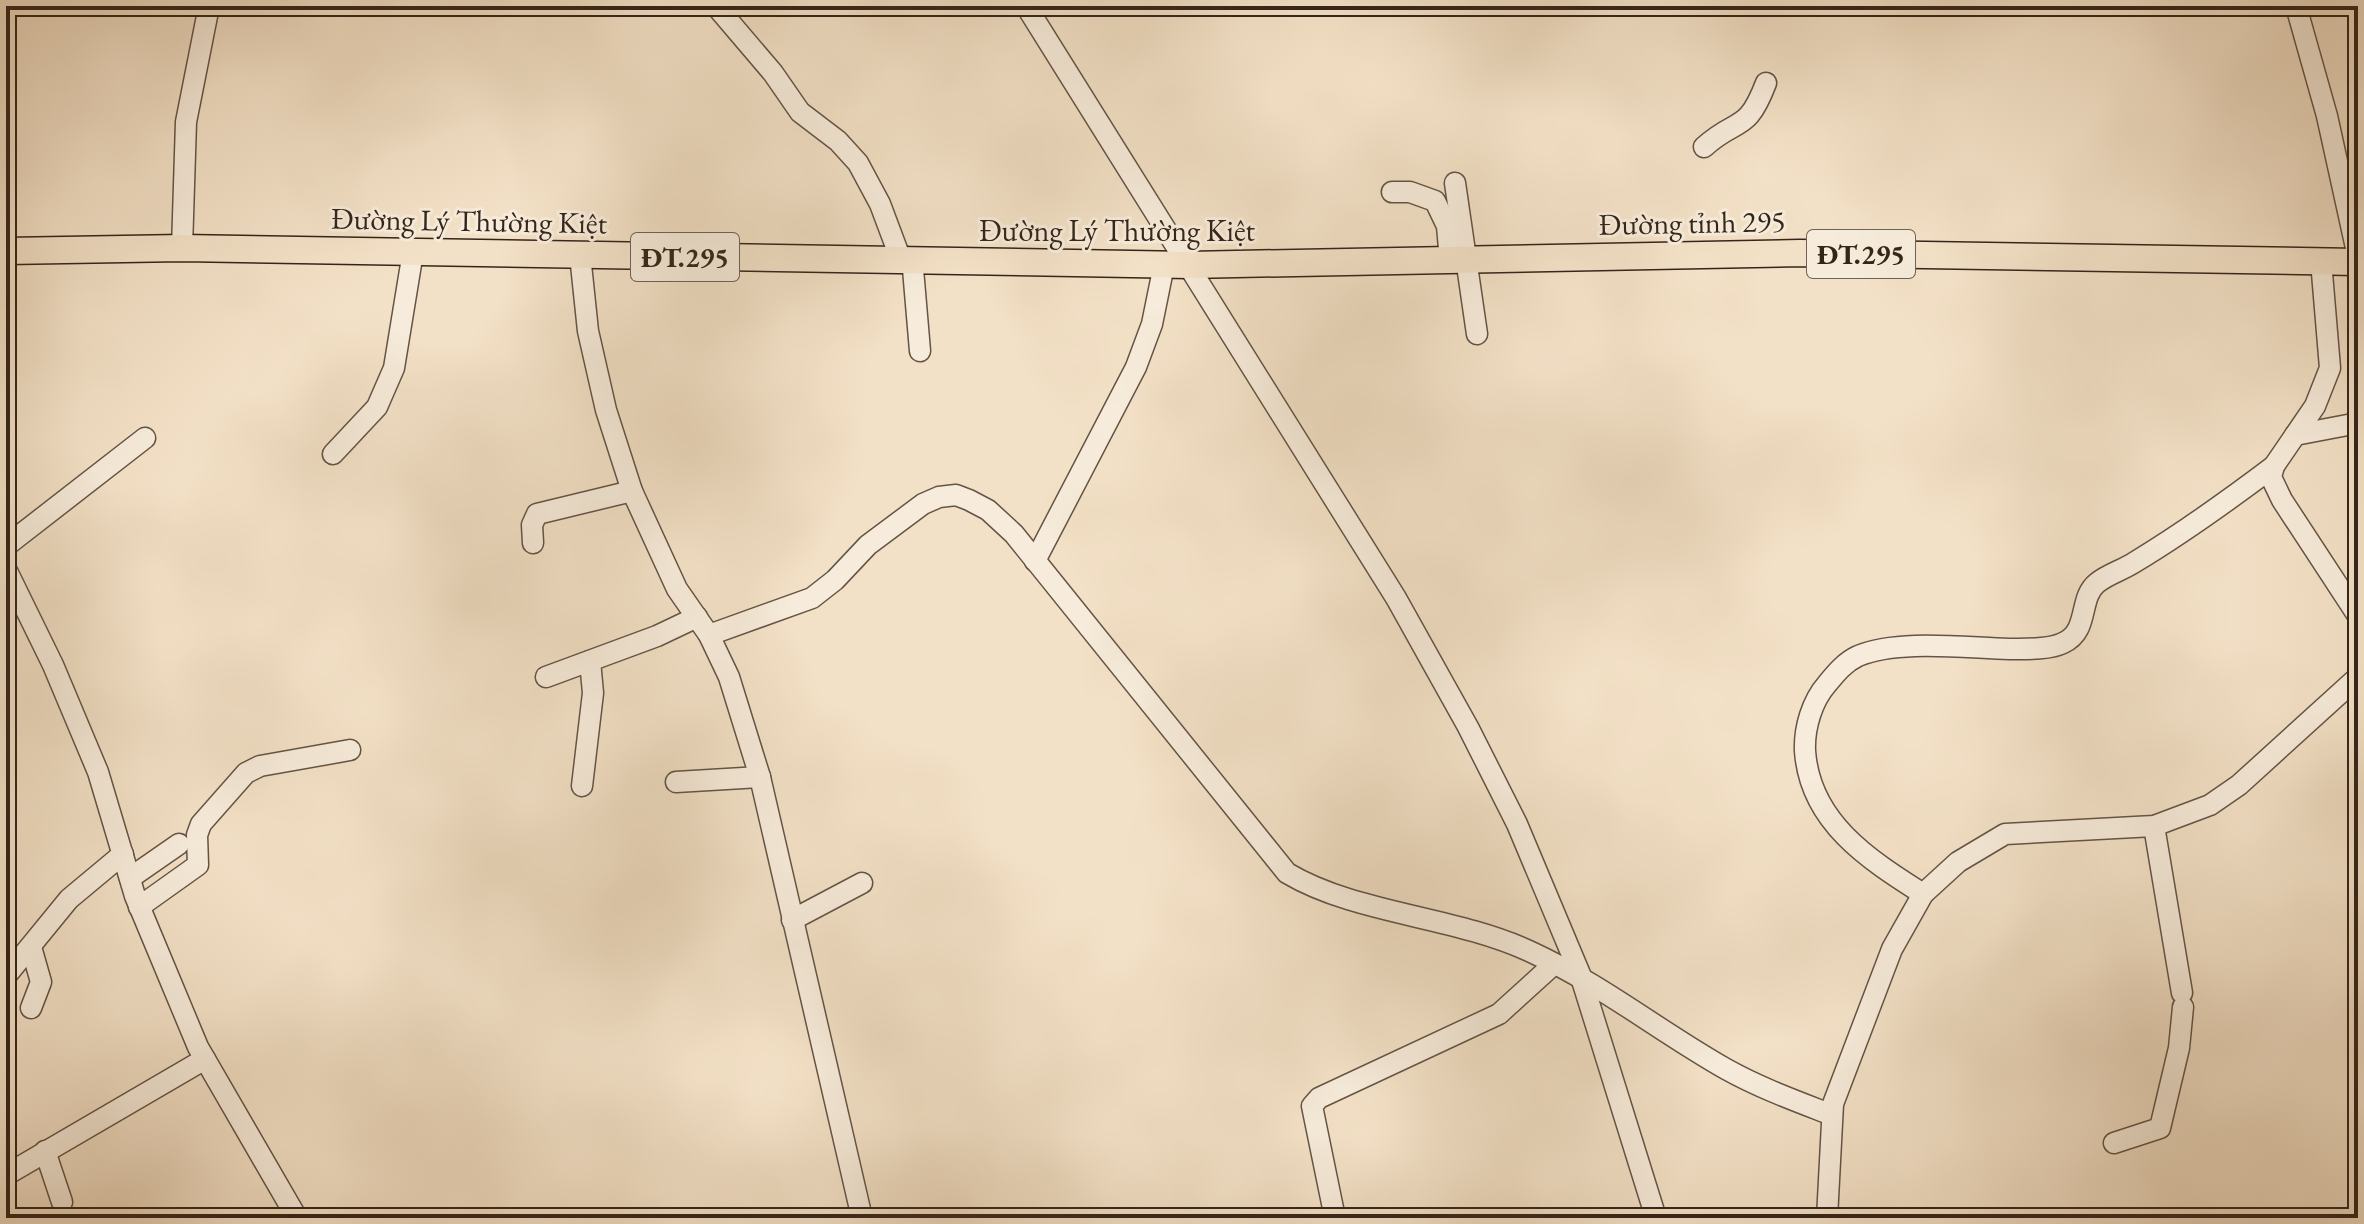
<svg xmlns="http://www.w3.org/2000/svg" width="2364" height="1224" font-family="'EB Garamond',serif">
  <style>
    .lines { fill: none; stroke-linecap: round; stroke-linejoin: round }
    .minor-casing { stroke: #645445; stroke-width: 23 }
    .major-casing { stroke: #34251a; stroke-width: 29 }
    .minor { stroke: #f7ecdb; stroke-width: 20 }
    .major { stroke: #f3e1c7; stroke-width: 26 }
    .labels { text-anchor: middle; stroke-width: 6; stroke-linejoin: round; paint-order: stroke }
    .shield { fill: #f7ecdb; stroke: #6e6154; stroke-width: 2 }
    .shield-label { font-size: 28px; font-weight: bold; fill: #34251a }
    .street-label { font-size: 30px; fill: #34251a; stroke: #f7ecdb }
  </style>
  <rect width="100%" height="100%" fill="#f3e1c7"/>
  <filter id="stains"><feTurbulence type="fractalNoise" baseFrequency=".0025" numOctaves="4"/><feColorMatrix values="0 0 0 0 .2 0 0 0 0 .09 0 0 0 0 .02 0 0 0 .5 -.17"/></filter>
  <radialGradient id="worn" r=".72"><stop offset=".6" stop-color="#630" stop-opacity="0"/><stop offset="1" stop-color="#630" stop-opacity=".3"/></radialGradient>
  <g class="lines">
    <g class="minor-casing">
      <g id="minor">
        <path d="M716,6L773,73L800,112L838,141L858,163L880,204L901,260"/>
        <path d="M1026,6L1396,598L1468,727L1517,824L1580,974L1656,1218"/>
        <path d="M2296,6L2327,116L2358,257"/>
        <path d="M1704,147C1738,116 1746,135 1766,83"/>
        <path d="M1455,183L1477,334"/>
        <path d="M1392,192H1410L1435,201L1447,226L1450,260"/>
        <path d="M182,248L186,122L209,6"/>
        <path d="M580,255L588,331L606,410L632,491L677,589L709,635L729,677L760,777L862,1218"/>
        <path d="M908,260L913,269L920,351"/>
        <path d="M2321,261L2330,368L2315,406L2274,466L2271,477L2282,500L2358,616"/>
        <path d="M2295,435L2358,423"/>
        <path d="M333,454L377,407L394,368L413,252"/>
        <path d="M533,543L532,525L537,514L632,491"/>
        <path d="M6,546L145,438"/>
        <path d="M1035,561L1136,367L1152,324L1164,265"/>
        <path d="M6,569L53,665L98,772L135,896L198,1047L297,1218"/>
        <path d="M709,635L812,598L835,580L868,545L923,504L939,497L956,495L969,500L988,510L1014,534L1287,873C1356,914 1453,916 1529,951C1603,985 1657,1030 1726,1069C1760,1088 1796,1101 1832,1115"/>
        <path d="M546,677L657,636L697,617"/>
        <path d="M676,782L760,777"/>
        <path d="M582,786L593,693L590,661"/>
        <path d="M2154,826L2182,993"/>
        <path d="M130,878L179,844"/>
        <path d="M1923,894C1868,859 1810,822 1805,751C1804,728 1812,701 1827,684C1836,673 1845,662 1858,656C1898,639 1966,648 2009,649C2025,649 2049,650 2063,643C2090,631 2078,598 2097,583C2108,574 2123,570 2135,562C2183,533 2229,500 2274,466"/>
        <path d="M139,907L198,865L197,835L201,824L246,773L260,766L350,750"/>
        <path d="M792,920L862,883"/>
        <path d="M31,947L41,982L31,1008"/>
        <path d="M6,976L69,899L123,854"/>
        <path d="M2114,1143L2160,1128L2179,1048L2183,1007"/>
        <path d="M45,1151L62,1202"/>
        <path d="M6,1175L205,1059"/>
        <path d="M1335,1218L1312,1106L1319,1098L1499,1014L1554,964"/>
        <path d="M1827,1218L1833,1104L1892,949L1923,894L1958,862L2005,834L2154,826L2210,805L2239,785L2358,677"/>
      </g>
    </g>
    <g class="major-casing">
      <path id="major" d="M6,251L182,248L1189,265L1800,253L2358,262"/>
    </g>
    <use href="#minor" class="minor"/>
    <use href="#major" class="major"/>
  </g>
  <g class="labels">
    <g class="shield">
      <rect x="1807" y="230" width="108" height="48" rx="6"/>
      <rect x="631" y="233" width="108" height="48" rx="6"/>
    </g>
    <g class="shield-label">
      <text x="1861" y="264">ĐT.295</text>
      <text x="685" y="267">ĐT.295</text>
    </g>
    <g class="street-label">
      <text transform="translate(469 221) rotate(1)" y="10">Đường Lý Thường Kiệt</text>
      <text transform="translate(1692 223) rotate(-1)" y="10">Đường tỉnh 295</text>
      <text x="1117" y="241">Đường Lý Thường Kiệt</text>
    </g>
  </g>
  <rect width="2364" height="1224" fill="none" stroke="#f3e1c7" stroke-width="32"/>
  <rect x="8" y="8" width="2348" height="1208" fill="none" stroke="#34251a" stroke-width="4"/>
  <rect x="16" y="16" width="2332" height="1192" fill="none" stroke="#34251a" stroke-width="2"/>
  <rect width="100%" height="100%" filter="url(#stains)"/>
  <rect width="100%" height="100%" fill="url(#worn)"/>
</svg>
